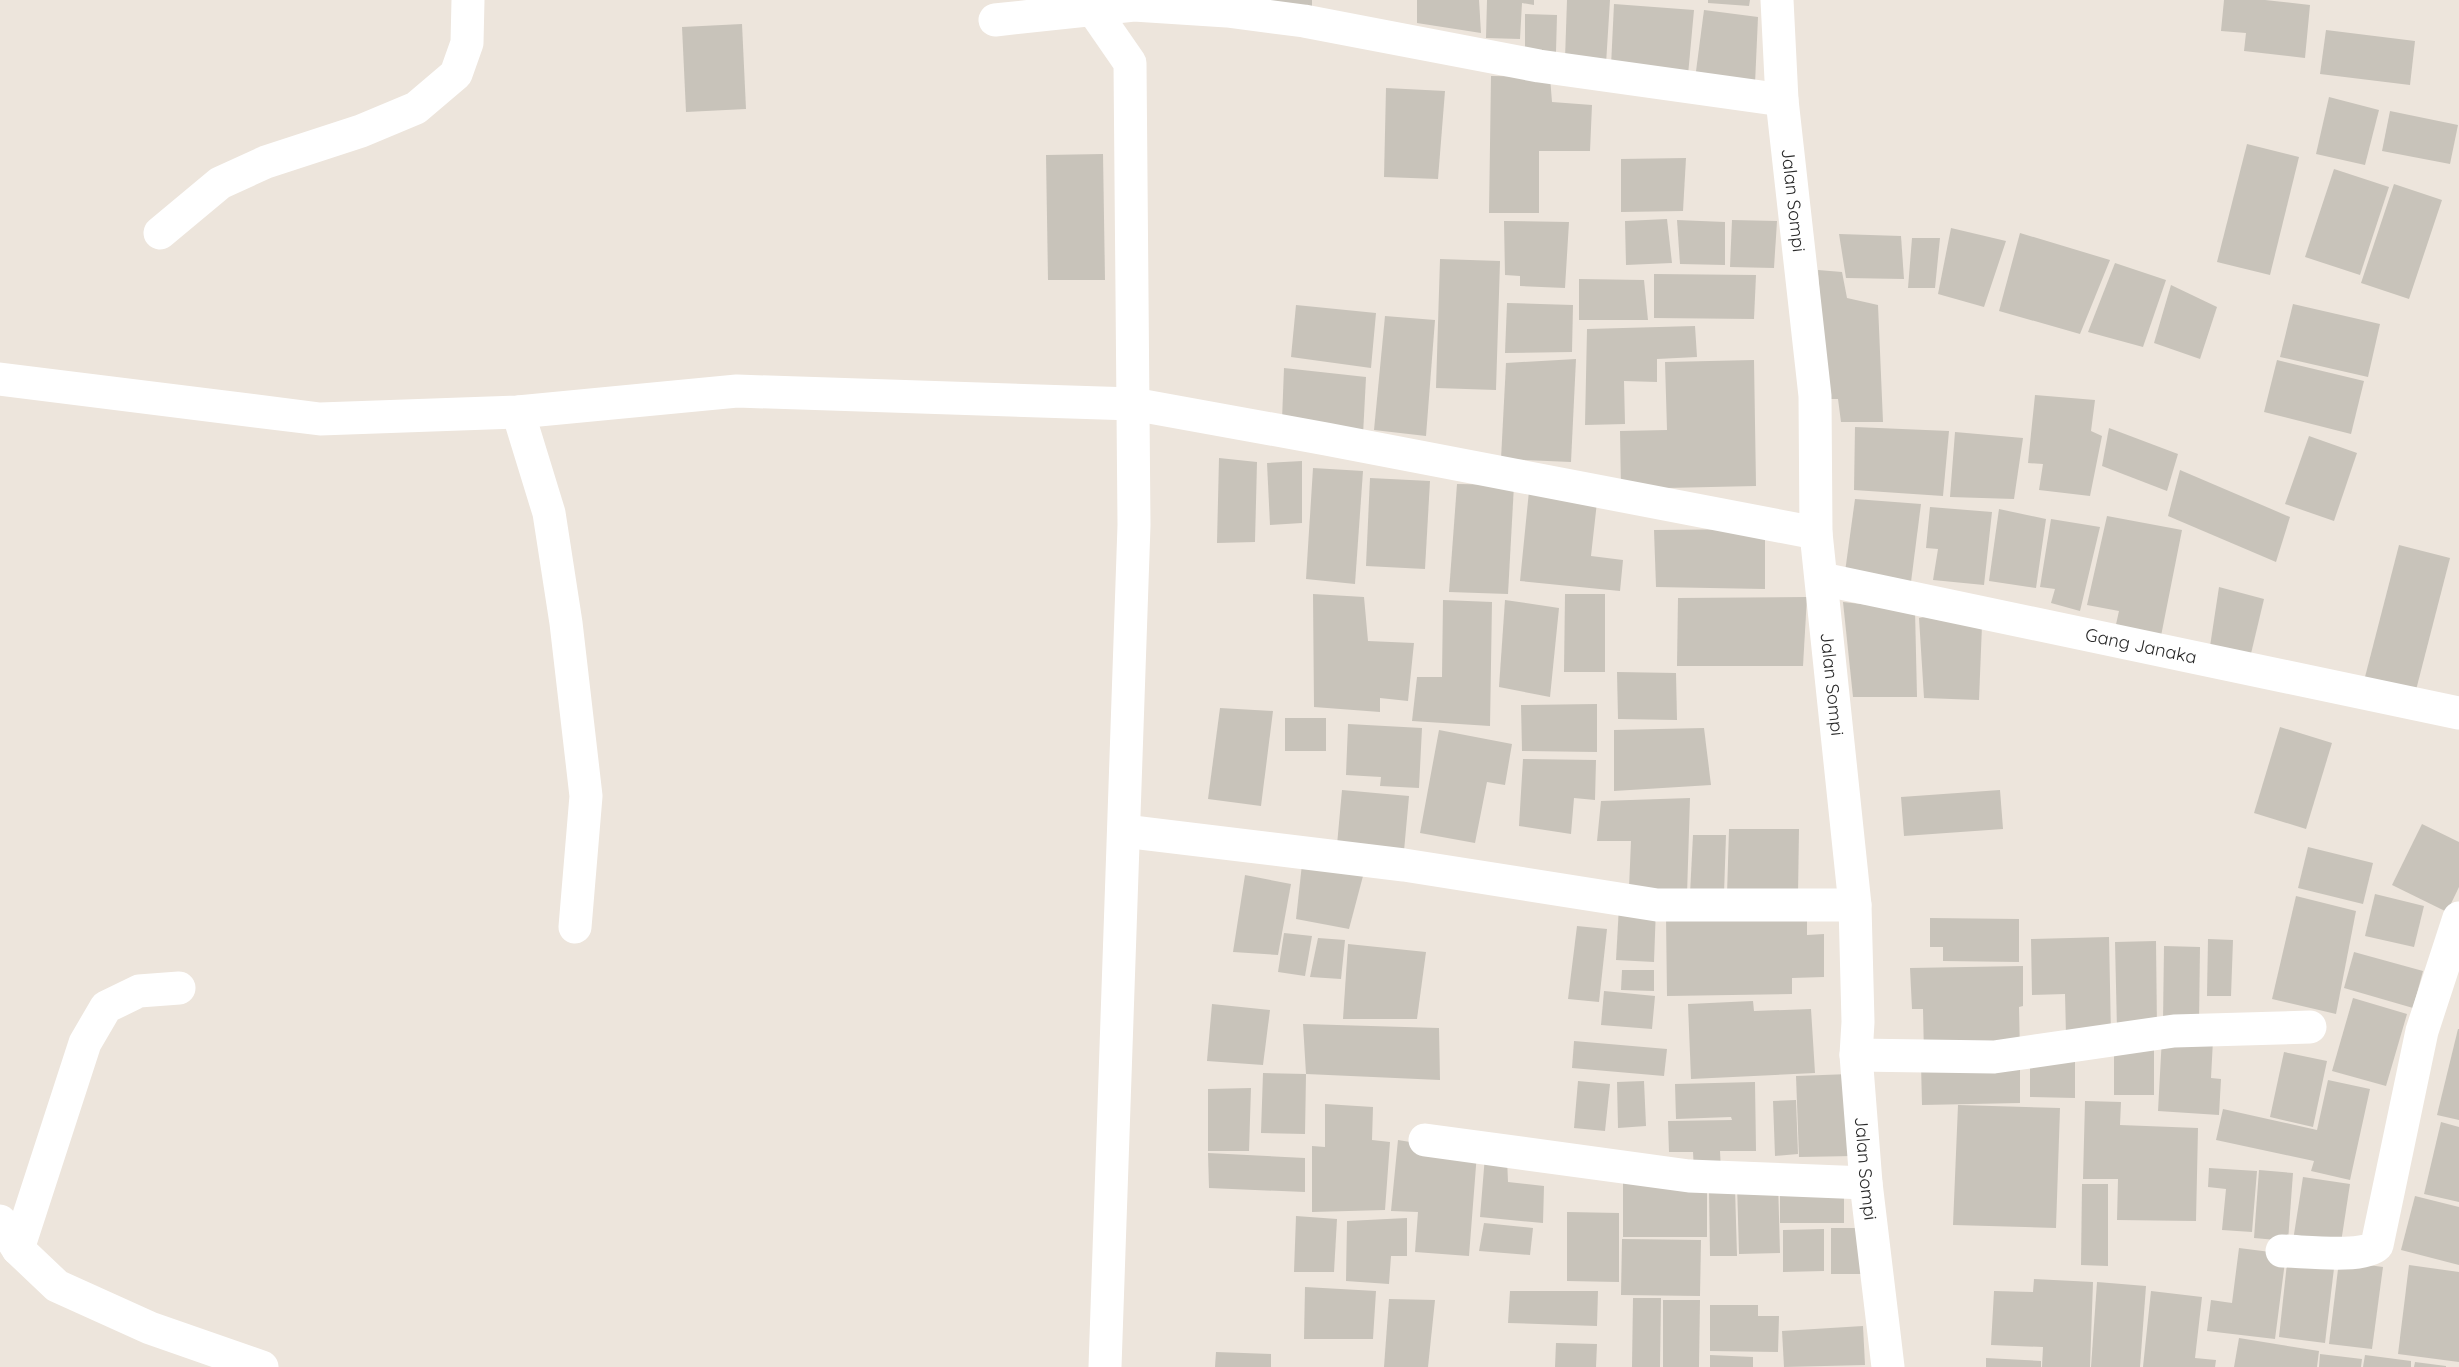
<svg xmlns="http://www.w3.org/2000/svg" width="2459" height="1367" font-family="Quicksand,sans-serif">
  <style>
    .building { fill: #c8c3ba }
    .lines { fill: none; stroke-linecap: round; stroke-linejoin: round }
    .minor { stroke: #fff; stroke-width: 33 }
    .labels { text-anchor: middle; stroke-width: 4.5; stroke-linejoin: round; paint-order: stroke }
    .street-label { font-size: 18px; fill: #2a2a2a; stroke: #fff }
  </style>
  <rect width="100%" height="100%" fill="#ede5dc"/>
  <g class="building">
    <path d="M1225,0H1312V7Z"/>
    <path d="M1417,0H1479L1481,33L1417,23Z"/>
    <path d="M1487,0H1534V5L1522,3L1520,39L1486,38Z"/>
    <path d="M1567,0H1610L1606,64L1565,59Z"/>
    <path d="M1708,0H1750L1749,6L1708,3Z"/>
    <path d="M2224,0H2265L2310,5L2305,58L2244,51L2246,33L2221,31Z"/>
    <path d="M1614,4L1694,10L1688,75L1611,66Z"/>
    <path d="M1704,10L1758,17L1755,84L1695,79Z"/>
    <path d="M1525,14L1557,15L1556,52H1525Z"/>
    <path d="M742,24L746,109L686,112L682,27Z"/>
    <path d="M2326,30L2415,41L2410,85L2320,74Z"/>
    <path d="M1491,76L1550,77L1552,102L1592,105L1590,151H1539V213H1489Z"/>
    <path d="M1386,88L1445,91L1438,179L1384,177Z"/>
    <path d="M2329,97L2379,110L2365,165L2316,154Z"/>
    <path d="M2390,111L2458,125L2450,164L2382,151Z"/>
    <path d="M2247,144L2299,157L2270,275L2217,262Z"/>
    <path d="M1103,154L1105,280H1048L1046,155Z"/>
    <path d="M1686,158L1683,211L1621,212V159Z"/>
    <path d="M2334,169L2389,187L2360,275L2305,257Z"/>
    <path d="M2394,184L2442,200L2409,299L2361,283Z"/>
    <path d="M1667,219L1672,263L1626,265L1625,221Z"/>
    <path d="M1677,220L1725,222V265L1680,264Z"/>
    <path d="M1732,220L1777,221L1774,268L1730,267Z"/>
    <path d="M1504,221L1569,222L1565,288L1520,286V276L1505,275Z"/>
    <path d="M1951,228L2006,241L1984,307L1938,294Z"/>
    <path d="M2020,233L2110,260L2080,334L1999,311Z"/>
    <path d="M1839,234L1901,236L1904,279L1846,278Z"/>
    <path d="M1912,238H1940L1935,288H1908Z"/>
    <path d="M1440,259L1500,261L1496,390L1436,388Z"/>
    <path d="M2115,263L2166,280L2143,347L2088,332Z"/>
    <path d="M1818,270L1842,272L1847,298L1878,305L1883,422H1841L1838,399H1827Z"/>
    <path d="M1654,274L1756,275L1754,319L1654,318Z"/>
    <path d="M1579,279L1644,280L1648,320H1579Z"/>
    <path d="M2171,285L2217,307L2200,359L2154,343Z"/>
    <path d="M1507,303L1573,305L1572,352L1505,353Z"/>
    <path d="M2293,304L2380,324L2368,377L2280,357Z"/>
    <path d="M1296,305L1376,313L1371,368L1291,357Z"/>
    <path d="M1385,316L1435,320L1426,436L1374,430Z"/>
    <path d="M1695,326L1697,357L1657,359V382L1624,381L1625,424L1585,425L1587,329Z"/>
    <path d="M1576,359L1571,462L1501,459L1506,363Z"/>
    <path d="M1754,360L1756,486L1621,489L1620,431L1667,430L1665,362Z"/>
    <path d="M2277,360L2364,381L2351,434L2264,412Z"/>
    <path d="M1284,368L1366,377L1363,435L1282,420Z"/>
    <path d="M2035,395L2095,400L2091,431L2102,436L2090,496L2039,490L2043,464L2028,463Z"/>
    <path d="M1855,427L1949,431L1943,496L1854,490Z"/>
    <path d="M2109,428L2178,454L2167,491L2102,466Z"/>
    <path d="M1955,432L2023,438L2014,499L1950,497Z"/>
    <path d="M2309,436L2357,453L2334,521L2285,504Z"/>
    <path d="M1219,458L1257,462L1255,542L1217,543Z"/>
    <path d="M1302,461V523L1270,525L1267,463Z"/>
    <path d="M1313,468L1363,471L1355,584L1306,579Z"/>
    <path d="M2180,470L2290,517L2276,562L2168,516Z"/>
    <path d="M1370,478L1430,481L1425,569L1366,566Z"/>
    <path d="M1457,484L1514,485L1508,594L1449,592Z"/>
    <path d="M1529,491L1597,502L1591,556L1623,560L1620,591L1520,581Z"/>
    <path d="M1855,499L1921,504L1911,582L1845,572Z"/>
    <path d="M1930,507L1992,512L1984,585L1933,580L1938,549L1926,548Z"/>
    <path d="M1999,509L2046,519L2036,588L1989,581Z"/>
    <path d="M2107,516L2182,530L2160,641L2115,629L2119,611L2087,605Z"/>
    <path d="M2051,519L2100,527L2080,611L2051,603L2055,589L2040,587Z"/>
    <path d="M1765,529V589L1656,587L1654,530Z"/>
    <path d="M2399,545L2450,558L2416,690L2365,677Z"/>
    <path d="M2219,587L2264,599L2249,662L2209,653Z"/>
    <path d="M1313,594L1364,597L1368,641L1414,643L1408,701L1380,698V712L1314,707Z"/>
    <path d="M1565,594H1605V672H1564Z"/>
    <path d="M1807,597L1803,666H1677L1678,598Z"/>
    <path d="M1443,600L1492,602L1490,726L1412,721L1417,677H1442Z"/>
    <path d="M1505,600L1559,608L1550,697L1499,687Z"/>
    <path d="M1843,602L1915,610L1917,697H1853Z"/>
    <path d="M1938,614L1982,625L1979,700L1924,698L1919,618Z"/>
    <path d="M1617,672L1676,673L1677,720L1618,719Z"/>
    <path d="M1597,704V752L1522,751L1521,705Z"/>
    <path d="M1220,708L1273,711L1261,806L1208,799Z"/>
    <rect x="1285" y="718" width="41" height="33"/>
    <path d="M1348,724L1422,728L1419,788L1380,786L1381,777L1346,775Z"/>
    <path d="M2280,727L2332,743L2306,829L2254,813Z"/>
    <path d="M1704,728L1711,785L1614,791V730Z"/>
    <path d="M1439,730L1512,744L1505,785L1487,782L1475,843L1420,833Z"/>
    <path d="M1523,759L1596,760L1595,800L1574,798L1571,834L1519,826Z"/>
    <path d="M1342,790L1409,796L1404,851L1337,845Z"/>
    <path d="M2000,790L2003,829L1904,836L1901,797Z"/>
    <path d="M1690,798L1687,895L1629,888L1631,841H1597L1601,801Z"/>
    <path d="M2422,824L2459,842V887L2447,912L2392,885Z"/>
    <path d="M1729,829H1799L1798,895H1727Z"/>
    <path d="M1693,835H1726L1724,894H1690Z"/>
    <path d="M2308,847L2373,863L2363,904L2298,888Z"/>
    <path d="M1302,864L1363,876L1349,929L1296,919Z"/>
    <path d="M1245,875L1291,884L1278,955L1233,952Z"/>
    <path d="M2375,894L2424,906L2414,947L2365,936Z"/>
    <path d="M2296,896L2356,911L2336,1014L2272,999Z"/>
    <path d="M1619,906L1656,907L1654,962L1616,960Z"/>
    <path d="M1807,914V935L1824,934V977L1792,978V994L1667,996L1666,916Z"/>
    <path d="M1930,918L2019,919V962L1943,961V947H1930Z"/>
    <path d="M1577,926L1607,929L1599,1002L1568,999Z"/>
    <path d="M1284,933L1312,936L1305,976L1278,972Z"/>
    <path d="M2109,937L2111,1035H2066L2065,994L2032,995L2031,939Z"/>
    <path d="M1318,938L1345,940L1341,979L1310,977Z"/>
    <path d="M2208,939L2233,940L2231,996H2207Z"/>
    <path d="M2156,941L2157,1030H2117L2115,942Z"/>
    <path d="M1348,944L1426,952L1417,1019H1343Z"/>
    <path d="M2164,946L2200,947L2199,1024H2163Z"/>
    <path d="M2354,952L2423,971L2413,1008L2344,988Z"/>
    <path d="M2023,966V1006L2019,1007L2020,1053L1924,1055L1923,1009H1912L1910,968Z"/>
    <path d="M1622,970H1654V991L1621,990Z"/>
    <path d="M1604,991L1655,996L1652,1029L1601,1025Z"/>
    <path d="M2353,998L2407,1014L2386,1086L2332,1071Z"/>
    <path d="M1753,1001L1754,1011L1811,1009L1815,1073L1691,1079L1688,1004Z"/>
    <path d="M1212,1004L1270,1010L1263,1065L1207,1061Z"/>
    <path d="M1303,1024L1439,1028L1440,1080L1306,1074L1305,1134L1261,1133L1263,1073L1306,1074Z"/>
    <path d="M2458,1029H2459V1120L2437,1115Z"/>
    <path d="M2162,1037L2213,1040L2211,1078L2221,1079L2219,1115L2158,1111Z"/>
    <path d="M1574,1041L1667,1049L1664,1076L1572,1068Z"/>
    <rect x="2114" y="1043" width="40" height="52"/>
    <path d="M2284,1052L2327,1061L2313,1127L2270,1117Z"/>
    <path d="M2030,1055H2075V1098L2030,1097Z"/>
    <path d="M2020,1062V1103L1922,1105L1921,1064Z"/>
    <path d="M1850,1074L1853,1156L1799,1157L1796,1076Z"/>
    <path d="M2328,1080L2370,1089L2350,1180L2311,1171L2314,1161L2216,1140L2223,1109L2317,1130Z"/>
    <path d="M1578,1081L1610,1084L1605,1131L1574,1128Z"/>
    <path d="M1644,1081L1646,1126L1618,1128L1617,1082Z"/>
    <path d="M1755,1082L1756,1151H1720L1721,1171H1694L1693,1152H1669L1668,1121L1732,1120L1731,1117L1676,1119L1675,1084Z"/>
    <path d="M1251,1088L1249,1151H1208V1089Z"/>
    <path d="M1796,1100L1798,1154L1775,1156L1773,1101Z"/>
    <path d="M2085,1101L2121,1102L2120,1125L2198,1128L2196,1221L2117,1220L2118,1179H2083Z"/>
    <path d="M1325,1104L1373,1107L1372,1140L1390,1142L1385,1210L1312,1212V1146L1325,1147Z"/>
    <path d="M1958,1105L2060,1108L2056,1228L1953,1225Z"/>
    <path d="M2441,1122L2459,1127V1202L2424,1194Z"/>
    <path d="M1398,1140L1477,1153L1469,1256L1415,1252L1418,1212L1391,1211Z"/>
    <path d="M1208,1153L1305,1158V1192L1209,1188Z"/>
    <path d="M1485,1156L1507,1158L1508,1182L1544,1186L1543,1223L1480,1217Z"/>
    <path d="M2209,1168L2257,1171L2252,1232L2222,1230L2226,1189L2208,1187Z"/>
    <path d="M2259,1170L2293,1173L2288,1241L2254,1238Z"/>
    <path d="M2303,1177L2350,1184L2340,1249L2292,1247Z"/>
    <rect x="1623" y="1182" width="84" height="55"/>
    <path d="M1778,1182L1780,1253L1739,1254L1737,1183Z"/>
    <rect x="1780" y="1183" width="64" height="40"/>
    <path d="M2082,1184H2108V1266L2081,1265Z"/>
    <path d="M1735,1188L1737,1256H1710L1709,1189Z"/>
    <path d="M2415,1196L2459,1207V1265L2401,1250Z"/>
    <path d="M1567,1212L1619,1213V1282L1567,1281Z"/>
    <path d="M1296,1216L1337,1219L1334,1272H1294Z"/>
    <path d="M1407,1218V1256H1391L1389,1284L1346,1281L1347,1221Z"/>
    <path d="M1484,1223L1533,1228L1530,1255L1479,1251Z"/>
    <rect x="1831" y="1228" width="37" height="46"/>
    <path d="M1824,1229V1271L1783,1272V1230Z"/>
    <path d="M1622,1239L1701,1240L1700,1296L1621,1295Z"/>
    <path d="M2239,1248L2286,1254L2275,1339L2207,1331L2211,1300L2232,1303Z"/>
    <path d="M2288,1254L2335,1260L2325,1343L2279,1337Z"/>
    <path d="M2339,1261L2383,1267L2372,1349L2329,1344Z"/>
    <path d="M2409,1265L2459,1272V1362L2398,1354Z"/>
    <path d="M2034,1279L2093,1282L2090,1367H2042L2043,1347L1991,1345L1994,1291L2033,1292Z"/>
    <path d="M2097,1282L2146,1286L2140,1367H2091Z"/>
    <path d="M1305,1287L1376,1291L1373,1339H1304Z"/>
    <path d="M1510,1291H1598L1597,1326L1508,1323Z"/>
    <path d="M2151,1291L2202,1297L2195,1358L2216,1360L2215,1367H2143Z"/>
    <path d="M1633,1298H1661L1660,1367H1632Z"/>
    <path d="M1389,1299L1435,1300L1428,1367H1384Z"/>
    <path d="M1663,1300H1700L1699,1367H1663Z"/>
    <path d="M1710,1305H1758V1316H1779L1778,1352L1710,1351Z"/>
    <path d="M1863,1326L1865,1365L1784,1367L1782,1331Z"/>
    <path d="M2239,1338L2319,1351L2317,1367H2234Z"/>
    <path d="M1556,1343L1597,1344L1596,1367H1555Z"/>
    <path d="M1216,1352L1271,1354V1367H1215Z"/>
    <path d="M2320,1354L2362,1359L2361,1367H2319Z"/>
    <path d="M1710,1355L1753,1357V1367H1710Z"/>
    <path d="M2365,1355L2411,1361V1367H2363Z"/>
    <path d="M1986,1358L2041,1361V1367H1986Z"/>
    <path d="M2415,1362L2446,1366V1367H2414Z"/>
  </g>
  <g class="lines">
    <g class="minor">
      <path d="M1091,0L1092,8L1130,63L1134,525L1105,1367"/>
      <path id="s1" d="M1777,0L1782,100L1815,396L1816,533L1855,905L1858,1022L1856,1055L1866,1183L1888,1367"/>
      <path d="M995,20L1134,5L1227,11L1304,21L1539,66L1782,100"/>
      <path d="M160,233L220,183L266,162L361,131L416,108L456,74L467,43L468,0"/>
      <path d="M0,379L320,419L518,412L737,391L1133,404L1326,439L1816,533"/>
      <path d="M518,412L549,513L566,623L586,796L575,927"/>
      <path id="s2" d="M1822,579L2459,713"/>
      <path d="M1124,831L1404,865L1657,905H1855"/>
      <path d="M1856,1055L1994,1057L2174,1031L2310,1027"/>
      <path d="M1425,1140L1689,1176L1866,1183"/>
      <path d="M0,1221L18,1249L57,1286L150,1328L262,1367"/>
      <path d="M18,1249L85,1043L106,1007L139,991L179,988"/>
      <path d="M2282,1251C2302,1251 2363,1259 2377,1245L2422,1031L2459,918"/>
    </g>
  </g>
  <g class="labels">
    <g class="street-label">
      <text dy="6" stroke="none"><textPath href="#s1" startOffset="201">Jalan Sompi</textPath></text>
      <text dy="6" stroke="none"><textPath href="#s2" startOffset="326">Gang Janaka</textPath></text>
      <text dy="6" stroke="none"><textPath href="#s1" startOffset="687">Jalan Sompi</textPath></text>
      <text dy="6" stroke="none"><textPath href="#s1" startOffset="1173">Jalan Sompi</textPath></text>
    </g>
  </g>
</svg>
